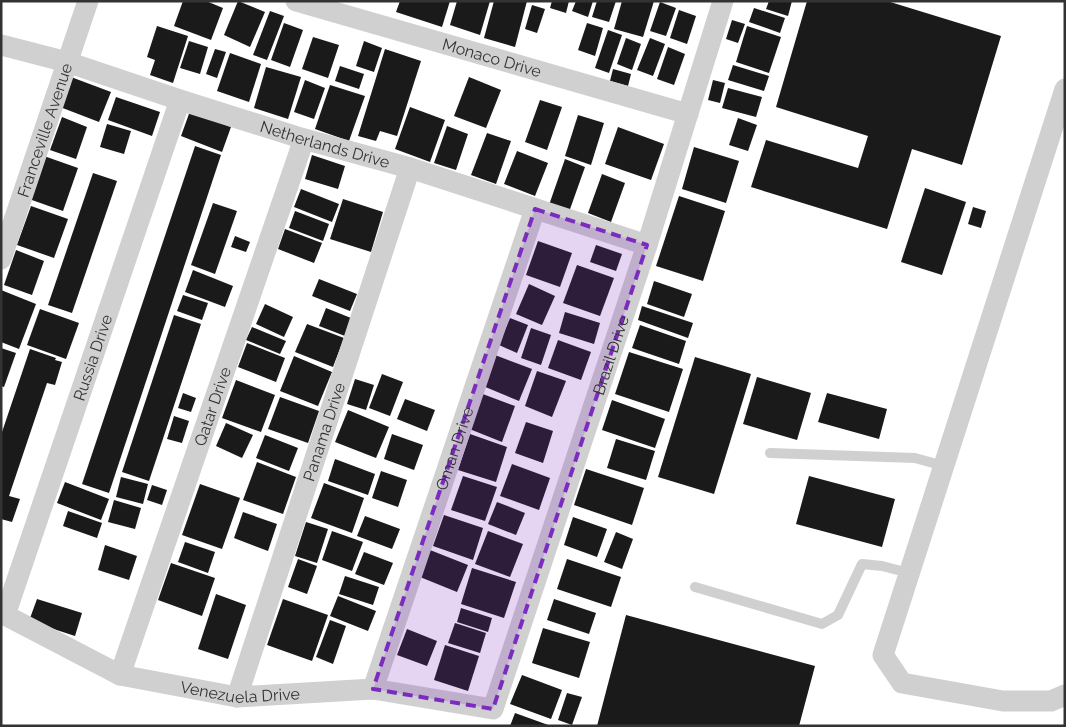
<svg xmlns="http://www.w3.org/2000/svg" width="1066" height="727" font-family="Raleway,sans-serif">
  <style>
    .building { fill: #1a1a1a }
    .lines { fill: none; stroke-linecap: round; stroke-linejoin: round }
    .lane { stroke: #d0d0d0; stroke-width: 10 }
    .street { stroke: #d0d0d0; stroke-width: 21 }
    .marked { fill: #7b2cbf; fill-opacity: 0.2; stroke: #7b2cbf; stroke-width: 4; stroke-dasharray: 10 6; stroke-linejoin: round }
    .labels { text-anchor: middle; stroke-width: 5; stroke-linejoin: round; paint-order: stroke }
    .street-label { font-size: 16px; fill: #333; stroke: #fff }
  </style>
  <rect width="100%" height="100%" fill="#fff"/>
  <g class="building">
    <path d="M183,1H206L223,8L211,40L174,26Z"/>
    <path d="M238,1L265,12L250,47L224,35Z"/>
    <path d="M400,1H450L442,27L396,12Z"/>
    <path d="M457,1H490L480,35L450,25Z"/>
    <path d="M494,1H527L515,47L484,38Z"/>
    <path d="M552,1H569L566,13L550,8Z"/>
    <path d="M576,1H593L588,17L572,11Z"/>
    <path d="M597,1H616L609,22L592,17Z"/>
    <path d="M622,1H654L643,37L614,29Z"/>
    <path d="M769,1H792L788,16L766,9Z"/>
    <path d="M807,1H887L1001,36L962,165L912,149L887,229L751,187L766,140L858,168L868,136L776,107Z"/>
    <path d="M660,2L676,8L666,36L650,31Z"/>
    <path d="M532,5L545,9L537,33L525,29Z"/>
    <path d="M754,8L785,18L780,33L749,22Z"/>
    <path d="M679,10L696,16L687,44L670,38Z"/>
    <path d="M270,11L284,16L267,60L253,55Z"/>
    <path d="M732,20L745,24L738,43L726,39Z"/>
    <path d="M284,23L303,30L290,67L271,60Z"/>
    <path d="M587,23L603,28L595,56L578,50Z"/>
    <path d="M157,26L188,36L173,83L150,75L155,60L147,57Z"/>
    <path d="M747,26L781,37L769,73L736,62Z"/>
    <path d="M608,30L622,35L609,73L595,68Z"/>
    <path d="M313,37L339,45L328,78L302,69Z"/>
    <path d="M626,38L641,44L632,70L617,64Z"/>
    <path d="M650,38L665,44L653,76L637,70Z"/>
    <path d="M189,41L208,47L200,74L180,68Z"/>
    <path d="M364,41L382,48L374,72L356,66Z"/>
    <path d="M668,47L685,54L674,85L657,79Z"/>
    <path d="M215,49L226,52L217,78L206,74Z"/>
    <path d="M385,49L421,61L397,136L380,131L376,141L358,136Z"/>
    <path d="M230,53L261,64L249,102L217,91Z"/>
    <path d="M733,65L769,76L764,91L728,80Z"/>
    <path d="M340,66L364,74L359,89L335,81Z"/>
    <path d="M266,67L301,77L288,119L254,108Z"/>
    <path d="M613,69L631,74L628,86L610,81Z"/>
    <path d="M71,77L111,92L99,122L60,107Z"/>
    <path d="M469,77L501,90L486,128L454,116Z"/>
    <path d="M305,80L325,88L314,119L294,112Z"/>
    <path d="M713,80L725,83L720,103L708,100Z"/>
    <path d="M330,85L365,96L349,141L315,129Z"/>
    <path d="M728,88L762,97L756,117L722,108Z"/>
    <path d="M116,97L160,112L152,136L108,120Z"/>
    <path d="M540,100L562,107L547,150L525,142Z"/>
    <path d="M410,107L445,120L430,162L395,149Z"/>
    <path d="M190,111L231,127L222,152L181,136Z"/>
    <path d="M578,115L604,123L591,165L565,156Z"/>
    <path d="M62,117L87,127L76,159L50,150Z"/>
    <path d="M738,118L757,125L748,151L729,145Z"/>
    <path d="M107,124L131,131L124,154L100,147Z"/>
    <path d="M447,126L468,134L456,170L434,163Z"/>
    <path d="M618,127L664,144L651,180L605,164Z"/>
    <path d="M487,133L511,141L496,184L471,175Z"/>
    <path d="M195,146L221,155L109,493L82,484Z"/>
    <path d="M694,147L739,161L726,203L682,189Z"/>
    <path d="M517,151L548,163L535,196L504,184Z"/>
    <path d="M312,155L345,166L338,189L305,179Z"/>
    <path d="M44,156L78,168L63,211L29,199Z"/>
    <path d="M565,159L585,167L569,212L549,205Z"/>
    <path d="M93,173L117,181L72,313L48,305Z"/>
    <path d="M602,174L625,183L611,222L588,213Z"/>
    <path d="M925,188L966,202L942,275L901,262Z"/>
    <path d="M301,189L339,204L332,222L294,207Z"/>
    <path d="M679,196L725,211L703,281L656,266Z"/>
    <path d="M343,199L383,212L371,252L330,239Z"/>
    <path d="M213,203L237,211L215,274L191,265Z"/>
    <path d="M31,206L68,219L54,258L17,245Z"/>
    <path d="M973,207L986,211L981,228L968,224Z"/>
    <path d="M295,211L329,224L323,241L289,228Z"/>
    <path d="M285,229L322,243L314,263L278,249Z"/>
    <path d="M235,236L250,242L246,252L231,247Z"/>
    <path d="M538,241L572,253L560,287L526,275Z"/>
    <path d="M596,245L622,254L616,271L590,262Z"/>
    <path d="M16,250L44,261L32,295L4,285Z"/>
    <path d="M577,265L614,278L600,316L563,303Z"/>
    <path d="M193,270L233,286L225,307L185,292Z"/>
    <path d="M319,279L357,294L350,311L312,296Z"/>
    <path d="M654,281L692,294L684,317L647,304Z"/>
    <path d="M529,284L555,296L542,325L516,314Z"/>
    <path d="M1,290L36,304L19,349L1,342Z"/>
    <path d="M183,295L208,303L202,320L177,311Z"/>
    <path d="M265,304L293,317L284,337L256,324Z"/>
    <path d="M642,306L693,323L688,338L638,320Z"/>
    <path d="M326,308L351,318L345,336L319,326Z"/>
    <path d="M40,309L79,323L66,359L27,345Z"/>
    <path d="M565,312L600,323L594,344L559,333Z"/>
    <path d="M174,315L201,324L149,481L122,472Z"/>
    <path d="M510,318L528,325L517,353L499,345Z"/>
    <path d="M307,324L344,338L333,367L295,352Z"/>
    <path d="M640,325L686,341L679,364L632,348Z"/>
    <path d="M252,327L286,341L280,354L246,340Z"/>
    <path d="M531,328L551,335L541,365L521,358Z"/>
    <path d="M558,340L591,352L581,380L548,368Z"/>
    <path d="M247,343L285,358L276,382L238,367Z"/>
    <path d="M1,348L16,353L4,387L1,386Z"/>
    <path d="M30,349L56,358L55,360L62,362L55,385L47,383L9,496L20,499L12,522L1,519V435Z"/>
    <path d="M629,352L683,369L669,412L615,394Z"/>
    <path d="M495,355L532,369L519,401L483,386Z"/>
    <path d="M294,356L332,372L318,406L280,391Z"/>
    <path d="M695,357L751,374L714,494L658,477Z"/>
    <path d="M537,371L566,381L552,417L525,406Z"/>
    <path d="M382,374L403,382L390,416L369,408Z"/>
    <path d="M757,377L811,393L797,440L743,424Z"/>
    <path d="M355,379L374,385L366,410L347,404Z"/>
    <path d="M236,380L275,395L261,432L222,418Z"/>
    <path d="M183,393L196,398L191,412L178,408Z"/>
    <path d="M480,393L515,406L502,442L467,428Z"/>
    <path d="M827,393L887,409L879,439L818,422Z"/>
    <path d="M280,397L319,411L308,443L268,429Z"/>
    <path d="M405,399L435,410L427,431L397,419Z"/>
    <path d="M612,400L665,419L655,448L602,430Z"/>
    <path d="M348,410L389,427L376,458L335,442Z"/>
    <path d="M174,416L189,421L182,443L167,439Z"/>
    <path d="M526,422L553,431L543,463L515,453Z"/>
    <path d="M226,423L253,435L242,458L216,446Z"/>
    <path d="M392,434L423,445L414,470L384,459Z"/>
    <path d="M470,434L507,447L496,482L458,470Z"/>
    <path d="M265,435L298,448L289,471L256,458Z"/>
    <path d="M616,439L655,451L646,480L607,468Z"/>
    <path d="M335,459L375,474L368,495L328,481Z"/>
    <path d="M257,462L296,477L283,514L243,500Z"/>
    <path d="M512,464L550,478L539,510L500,496Z"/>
    <path d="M586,469L644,488L632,525L574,505Z"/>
    <path d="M381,471L407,480L398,507L372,498Z"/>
    <path d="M463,476L497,487L485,521L451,510Z"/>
    <path d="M809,476L895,499L882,547L796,524Z"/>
    <path d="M121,477L148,484L143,504L116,497Z"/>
    <path d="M65,482L109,499L101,520L57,503Z"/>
    <path d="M324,483L364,498L352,533L311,518Z"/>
    <path d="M200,484L240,498L222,549L182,535Z"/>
    <path d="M152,485L167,490L162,505L147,500Z"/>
    <path d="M114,500L141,508L135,529L108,522Z"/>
    <path d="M497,502L525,513L516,535L488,524Z"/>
    <path d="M68,511L102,523L97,538L63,526Z"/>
    <path d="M243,512L277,524L268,551L234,538Z"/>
    <path d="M444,515L483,528L473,560L433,546Z"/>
    <path d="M365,516L400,529L392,549L357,536Z"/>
    <path d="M573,517L607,529L597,557L564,545Z"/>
    <path d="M306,522L328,529L317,563L295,556Z"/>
    <path d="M332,531L363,542L352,571L322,560Z"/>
    <path d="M488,531L523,544L510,577L475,564Z"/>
    <path d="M616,532L633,539L622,569L604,562Z"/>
    <path d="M185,542L215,552L208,573L178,562Z"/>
    <path d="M105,545L137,556L129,580L98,570Z"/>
    <path d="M430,550L468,565L457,592L420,577Z"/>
    <path d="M364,552L393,563L384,585L355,574Z"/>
    <path d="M298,559L317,566L307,594L288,587Z"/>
    <path d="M567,559L621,577L611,607L557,589Z"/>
    <path d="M171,563L215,578L202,616L158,600Z"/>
    <path d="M472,568L516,582L504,618L461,604Z"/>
    <path d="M345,576L379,587L373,605L339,594Z"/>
    <path d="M216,594L246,605L228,659L198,649Z"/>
    <path d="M338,596L376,611L368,631L330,616Z"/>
    <path d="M37,599L82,613L75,636L29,621Z"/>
    <path d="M283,599L328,615L312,661L267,645Z"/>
    <path d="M554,599L596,613L589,634L547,620Z"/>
    <path d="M461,608L492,618L488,632L457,622Z"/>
    <path d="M626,615L815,666L799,726H597Z"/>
    <path d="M330,620L346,626L333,664L316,657Z"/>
    <path d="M455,623L486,633L480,653L448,643Z"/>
    <path d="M543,628L590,642L579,678L532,663Z"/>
    <path d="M407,629L437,641L427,666L397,655Z"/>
    <path d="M445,645L479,656L468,691L434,680Z"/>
    <path d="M522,675L562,690L551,719L510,704Z"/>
    <path d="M567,693L582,697L572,725L558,720Z"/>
    <path d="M515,713L551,726H510Z"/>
  </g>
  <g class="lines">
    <g class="lane">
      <path d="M770,453L915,458L944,466"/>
      <path d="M695,587L822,624L838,615L862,564L882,566L909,573"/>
    </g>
    <g class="street">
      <path id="s1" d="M296,1L688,114"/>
      <path id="s2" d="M1,45L67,62L180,100L304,139L410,168L647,245"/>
      <path d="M1065,89L883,655L902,683L1003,701H1051L1065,695"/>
      <path id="s3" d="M1,259L88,1"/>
      <path id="s4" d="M1,613L120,675L237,697L373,689L493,709L647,245L723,1"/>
      <path id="s5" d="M5,615L180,100"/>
      <path id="s6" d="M120,675L304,139"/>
      <path id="s7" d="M373,689L535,209"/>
      <path id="s8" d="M237,697L410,168"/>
    </g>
  </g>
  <path class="marked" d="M535,209L647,245L493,709L373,689Z"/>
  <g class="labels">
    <g class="street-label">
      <text dy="6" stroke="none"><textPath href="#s1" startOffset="204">Monaco Drive</textPath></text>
      <text dy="6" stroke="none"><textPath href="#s3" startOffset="136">Franceville Avenue</textPath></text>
      <text dy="6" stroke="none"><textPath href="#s2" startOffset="339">Netherlands Drive</textPath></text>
      <text dy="6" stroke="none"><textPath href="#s4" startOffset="884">Brazil Drive</textPath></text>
      <text dy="6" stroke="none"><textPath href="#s5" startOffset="272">Russia Drive</textPath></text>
      <text dy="6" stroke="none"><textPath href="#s6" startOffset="284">Qatar Drive</textPath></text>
      <text dy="6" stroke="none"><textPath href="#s8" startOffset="279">Panama Drive</textPath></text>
      <text dy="6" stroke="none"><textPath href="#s7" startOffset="254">Oman Drive</textPath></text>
      <text dy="6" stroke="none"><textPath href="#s4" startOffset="256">Venezuela Drive</textPath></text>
    </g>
  </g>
  <rect width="1066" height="727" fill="none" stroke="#333333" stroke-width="5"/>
</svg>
